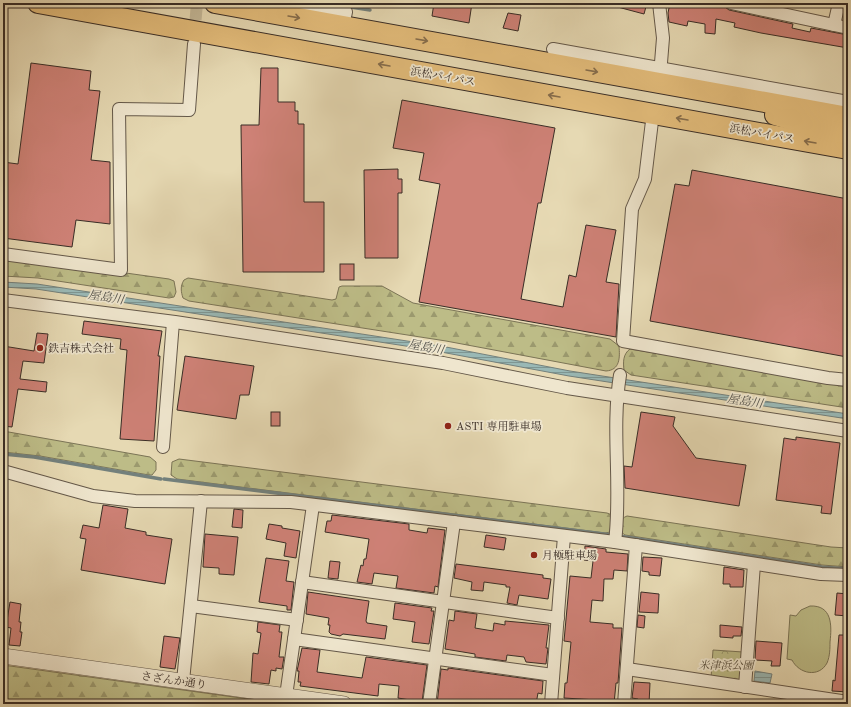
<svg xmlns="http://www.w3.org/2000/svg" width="851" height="707" font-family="'Old Standard TT','Noto Serif JP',serif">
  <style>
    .grass { fill: #bdbc87; stroke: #7b7456 }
    .forest { fill: url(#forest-firs); stroke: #7b7456 }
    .park { fill: url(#park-crowns); stroke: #7b7456 }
    .water { fill: url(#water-rules); stroke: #73807c }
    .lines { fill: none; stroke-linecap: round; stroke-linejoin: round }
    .stream { stroke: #73807c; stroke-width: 3.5 }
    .building { fill: #ce8176; stroke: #392d26 }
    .minor-tunnel { stroke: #c3b797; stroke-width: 12; stroke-dasharray: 12 6; stroke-linecap: butt }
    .minor-casing { stroke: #645849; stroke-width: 14 }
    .tertiary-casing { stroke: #645849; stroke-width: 16 }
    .trunk-casing { stroke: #392d26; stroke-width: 22 }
    .minor { stroke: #efe6ce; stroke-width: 12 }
    .tertiary { stroke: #efe6ce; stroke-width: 15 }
    .trunk { stroke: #e3bc7a; stroke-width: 20 }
    .oneway { stroke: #866d4c }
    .poi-dot { fill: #8f2418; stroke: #efe6ce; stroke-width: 1.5 }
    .labels { text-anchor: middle; stroke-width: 3.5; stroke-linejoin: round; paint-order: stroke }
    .street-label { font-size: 11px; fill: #392d26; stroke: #efe6ce }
    .poi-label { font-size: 11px; fill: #392d26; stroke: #efe6ce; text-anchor: start }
    .park-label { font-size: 11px; font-style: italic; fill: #534a39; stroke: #efe6ce }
    .water-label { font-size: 12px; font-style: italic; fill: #51504a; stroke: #efe6ce }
  </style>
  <defs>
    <pattern id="forest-firs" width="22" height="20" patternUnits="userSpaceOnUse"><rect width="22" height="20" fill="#bdbc87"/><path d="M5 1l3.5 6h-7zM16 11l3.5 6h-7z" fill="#9b996e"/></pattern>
    <pattern id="park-crowns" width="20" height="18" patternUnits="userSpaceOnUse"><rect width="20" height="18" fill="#bdbc87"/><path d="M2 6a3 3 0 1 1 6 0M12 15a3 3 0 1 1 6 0" fill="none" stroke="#9b996e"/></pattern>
    <pattern id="water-rules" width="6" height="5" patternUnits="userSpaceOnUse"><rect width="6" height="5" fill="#99b8b5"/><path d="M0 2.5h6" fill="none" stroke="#7e9693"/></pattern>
  </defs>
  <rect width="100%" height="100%" fill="#e6d9b3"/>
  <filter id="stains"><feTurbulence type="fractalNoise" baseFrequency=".005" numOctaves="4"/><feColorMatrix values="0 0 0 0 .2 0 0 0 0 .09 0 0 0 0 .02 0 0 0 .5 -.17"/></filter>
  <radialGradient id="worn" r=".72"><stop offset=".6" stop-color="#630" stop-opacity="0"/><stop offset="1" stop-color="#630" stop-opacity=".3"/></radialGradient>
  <path class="grass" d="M810,606C832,605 832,625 830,642C830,648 830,656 827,663C819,678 799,674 792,660L787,659L790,615L796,616L801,610Z"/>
  <g class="forest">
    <path d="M3,256L169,279L174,281L176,292L174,297L169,298L38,278L3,276Z"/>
    <path d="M188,278L332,300L336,299L339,287L342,286H382L413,303L610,339L619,346C620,358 620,370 606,371L446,341L189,301L183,298C181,292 180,286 184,280Z"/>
    <path d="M630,349L848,385V408L631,375L624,370C623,362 623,354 630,349Z"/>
    <path d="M3,431L150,457L156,462V470L152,475H149L40,456L3,452Z"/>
    <path d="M179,459L607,513L612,515L610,532L605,533L177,479L171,475L172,462Z"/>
    <path d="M627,516L831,547L848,548V567L822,565L625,535L621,532C621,525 619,519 627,516Z"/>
    <path d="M3,665L284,704H3Z"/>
  </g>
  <path class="park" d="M713,650L743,652L741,679L737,682L711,678Z"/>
  <g class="water">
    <path d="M3,282L37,284L446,347L570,371L848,414V419L569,376L425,349L36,289L3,287Z"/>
    <path d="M755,671L772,674L770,683L754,681Z"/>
  </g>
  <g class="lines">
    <g class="stream">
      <path d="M344,6L370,10"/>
      <path d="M3,454L34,457L161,479"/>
      <path d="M164,479L612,535"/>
      <path d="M619,536L822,567L848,569"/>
    </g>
  </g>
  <g class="building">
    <path d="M434,3H472L469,23L432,16Z"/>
    <path d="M615,3H647L644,14L614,6Z"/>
    <path d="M670,3H693L707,6L708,3L725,7L729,10L793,24L792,28L810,32L811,28L848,35V48L761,33L734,27L735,23L716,19L715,34L705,33V24L688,21L687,26L669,22L668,13Z"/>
    <path d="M508,13L521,15L518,31L503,28Z"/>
    <path d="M31,63L91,71L89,90L100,91L91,160L110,162V224L76,220L72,247L3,238V162L18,164Z"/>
    <path d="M261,68H278V102H295V111H298V124H304V202H324V272H243L241,125H259Z"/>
    <path d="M402,100L555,128L541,203H538L521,299L563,307L569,275L576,277L586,225L616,230L606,282L619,284L616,337L419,302L440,184L419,180L424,153L393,148Z"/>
    <path d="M398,169V179H402V193H398V258H365L364,170Z"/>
    <path d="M692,170L848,199L847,357L650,321L675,184L689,186Z"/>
    <rect x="340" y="264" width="14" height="16"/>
    <path d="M84,321L162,331L158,356H160L154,441L120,439L127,350L120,349L121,339L82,334Z"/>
    <path d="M37,333L48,334L44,363L23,361L20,379L47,382L46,392L18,389L12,427L3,426V346L34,351Z"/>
    <path d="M185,356L254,366L249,395H240L236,419L177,410Z"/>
    <rect x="271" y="412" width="9" height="14"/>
    <path d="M641,412L675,417L673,426L696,458L746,465L739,506L625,488L624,466L632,467Z"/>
    <path d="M796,437L840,443L831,514L821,513L822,506L776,500L784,438L796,440Z"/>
    <path d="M103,505L128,509L125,528L146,532V535L172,539L165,584L81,570L86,539L80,538L83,525L99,528Z"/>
    <path d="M234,509L243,510L242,528L232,527Z"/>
    <path d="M332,515L409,524V530L427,533L428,528L445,530L438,587L435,586L434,593L396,588L398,576L374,573L372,584L357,582L361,565L363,566L364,559H366L369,539L325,532L327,521H331Z"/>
    <path d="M269,524L282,526V528L300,531L296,558L284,556L286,543L266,539Z"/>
    <path d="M205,534L238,537L234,575L219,574V568L203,567Z"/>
    <path d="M486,535L506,538L504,550L484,547Z"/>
    <path d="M585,546L606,549V552L628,554L627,571L614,570L613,579H604L603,601L592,600L590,622L613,624V628H622L618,683H616L614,704H597V700L564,698L565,683H567L571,642L564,641L570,576L591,578L593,561L584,560Z"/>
    <path d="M643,557L662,558L660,576L649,575V572L642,571Z"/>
    <path d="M266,558L289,561L286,581L294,582L291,610H287V606L259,602Z"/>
    <path d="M330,561L340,562L338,579L328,578Z"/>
    <path d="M456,564L543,575V578L551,579L548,599L519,595L517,605L507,603L510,587H506V585L484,582L483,591L471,590L472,582L454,578Z"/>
    <path d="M724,567L744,570L743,587H730V584H723Z"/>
    <path d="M308,592L369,601L366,621L367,623L387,626L385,639L343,634L340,636L331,634L329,632L330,625H328L329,618L306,614Z"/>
    <path d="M641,592L659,594L658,613L639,612Z"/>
    <path d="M837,593L848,594V616L835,615Z"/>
    <path d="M10,602L21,604L19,622H21L20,632H22L20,646L9,645L11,628L6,627Z"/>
    <path d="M395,603L432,608L431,611H434L429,644L412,642L415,622L393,619Z"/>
    <path d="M455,611L477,614L475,628L493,631L494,623L505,625V621L549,625L546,648H548L546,664L526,662L524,657L507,655L506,661L475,657V654L445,649L449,620L454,621Z"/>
    <path d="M638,615L645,616L644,628L637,627Z"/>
    <path d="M258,622L280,625L279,632H282L279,657H284L282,669L276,668V671L271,670L269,684L251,682L253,653L258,654L261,633L257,632Z"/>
    <path d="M720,625L742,627L741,636H733V638L720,637Z"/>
    <path d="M839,635H848V692L832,691L833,680L835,681Z"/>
    <path d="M164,636L180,638L175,669L160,667Z"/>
    <path d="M756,641L782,643L780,666H771L772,661L755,660Z"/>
    <path d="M302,648L320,650L317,672L362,678L366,657L427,665L422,702L398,698L399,686L379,684L378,696L300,686L301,682H298L299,671H297Z"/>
    <path d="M448,668L543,681L542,694L538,693L536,704H437L441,669L448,670Z"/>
    <path d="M634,682L650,683L649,704H638V699L632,698Z"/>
  </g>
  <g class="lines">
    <path class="minor-tunnel" d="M194,38L197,3"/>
    <g class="minor-casing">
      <g id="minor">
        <path d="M295,3L346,12L343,26"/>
        <path d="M659,3L663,38L660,75"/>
        <path d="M731,3L848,28"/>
        <path d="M834,25L839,3"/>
        <path d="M553,49L848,102"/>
        <path d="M653,113L645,179L632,209L623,341L828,378L848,380"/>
        <path d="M3,254L121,270L119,109L189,110L194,44"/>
        <path d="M3,300L175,322L443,363L567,388L848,431"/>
        <path d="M163,447L173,322"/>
        <path d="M3,471L93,496L135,501L291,502L615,542L821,574L848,575"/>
        <path d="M615,542C622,487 611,430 620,375"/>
        <path d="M302,582L558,618"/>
        <path d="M191,606L297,620"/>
        <path d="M294,639L553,675"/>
        <path d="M627,669L848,702"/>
        <path d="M183,681L201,501"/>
        <path d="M745,687L754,564"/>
        <path d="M286,696L313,505"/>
        <path d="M429,704L454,522"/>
        <path d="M551,704L564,536"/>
        <path d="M624,704L636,545"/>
      </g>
    </g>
    <g class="tertiary-casing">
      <path id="tertiary" d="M3,656L344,704"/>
    </g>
    <g class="trunk-casing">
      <g id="trunk">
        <path d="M38,3L848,149"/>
        <path d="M215,3L848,117"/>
        <path d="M775,115L829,131L848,134"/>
      </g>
    </g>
    <use href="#minor" class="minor"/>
    <use href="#tertiary" class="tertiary"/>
    <use href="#trunk" class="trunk"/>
  </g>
  <defs><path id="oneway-shaft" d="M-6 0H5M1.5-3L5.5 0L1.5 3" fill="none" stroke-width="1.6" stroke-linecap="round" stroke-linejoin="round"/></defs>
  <g class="oneway">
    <use href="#oneway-shaft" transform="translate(294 17) rotate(10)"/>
    <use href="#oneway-shaft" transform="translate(422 40) rotate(10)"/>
    <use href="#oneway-shaft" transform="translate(384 65) rotate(-170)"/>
    <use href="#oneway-shaft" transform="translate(592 71) rotate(10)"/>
    <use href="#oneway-shaft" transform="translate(554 96) rotate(-170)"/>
    <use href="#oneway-shaft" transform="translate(682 119) rotate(-170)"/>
    <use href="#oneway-shaft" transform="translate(810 142) rotate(-170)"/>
  </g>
  <g class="poi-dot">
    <circle cx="40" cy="348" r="4"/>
    <circle cx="448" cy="426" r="4"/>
    <circle cx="534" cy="555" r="4"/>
  </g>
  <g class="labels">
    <g class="street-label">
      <text transform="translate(443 76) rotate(10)" y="4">浜松バイパス</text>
      <text transform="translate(762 133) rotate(10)" y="4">浜松バイパス</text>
      <text transform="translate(174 680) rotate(8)" y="4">さざんか通り</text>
    </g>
    <g class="poi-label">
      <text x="48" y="352">鉄吉株式会社</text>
      <text x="456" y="430">ASTI 専用駐車場</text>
      <text x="542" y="559">月極駐車場</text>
    </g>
    <g class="park-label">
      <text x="726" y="669">米津浜公園</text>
    </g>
    <g class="water-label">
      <text transform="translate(106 297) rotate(9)" y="4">屋島川</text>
      <text transform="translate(426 347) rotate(10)" y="4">屋島川</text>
      <text transform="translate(745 401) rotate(9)" y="4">屋島川</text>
    </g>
  </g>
  <rect width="851" height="707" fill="none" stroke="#e6d9b3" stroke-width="16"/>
  <rect x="4" y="4" width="843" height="699" fill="none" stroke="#392d26" stroke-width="2"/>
  <rect x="8" y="8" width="835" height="691" fill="none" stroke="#392d26"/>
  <rect width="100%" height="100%" filter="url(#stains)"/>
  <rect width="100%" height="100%" fill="url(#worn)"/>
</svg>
